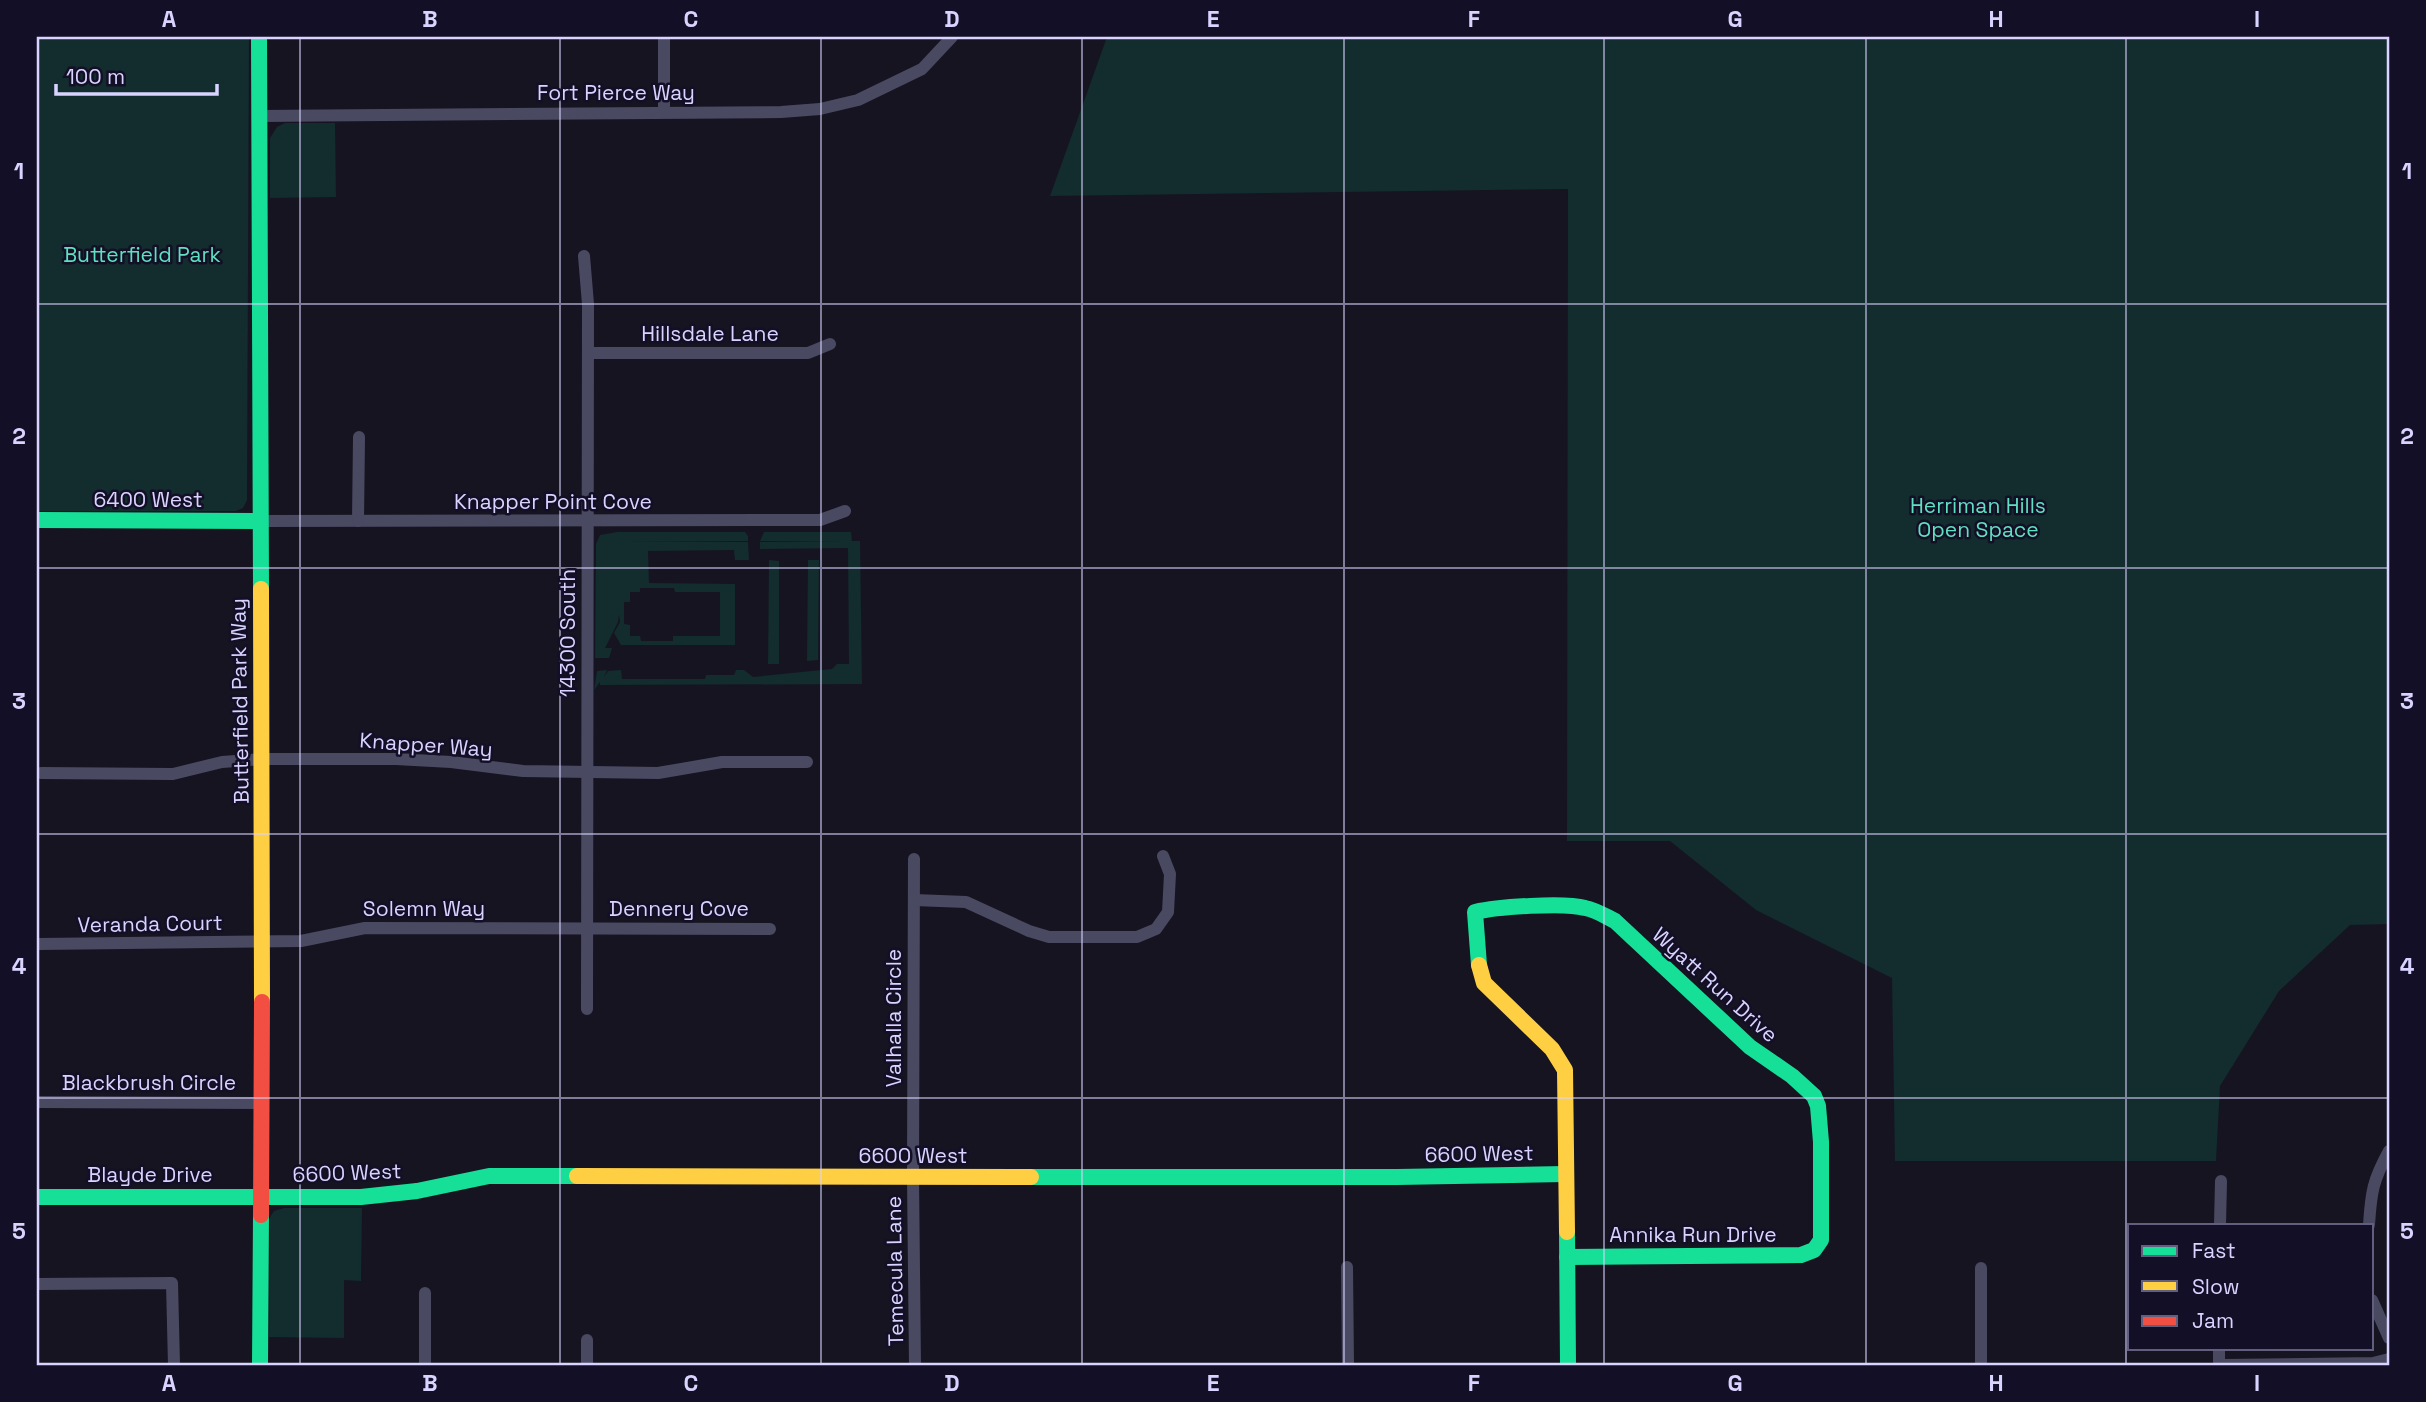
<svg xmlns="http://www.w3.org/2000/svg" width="2426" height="1402" font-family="'Space Grotesk',sans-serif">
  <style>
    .green { fill: #132c2d; fill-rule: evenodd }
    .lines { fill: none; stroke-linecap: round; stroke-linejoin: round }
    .street { stroke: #4a4962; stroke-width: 12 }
    .fast { stroke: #16e098; stroke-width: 16 }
    .slow { stroke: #ffcf43; stroke-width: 16 }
    .jam { stroke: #f24e42; stroke-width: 16 }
    .grid { fill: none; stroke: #d9d4ff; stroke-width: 2; stroke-opacity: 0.55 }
    .labels { text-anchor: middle; stroke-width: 5; stroke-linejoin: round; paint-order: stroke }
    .street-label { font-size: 21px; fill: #d9d4ff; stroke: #130f26 }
    .park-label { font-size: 21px; fill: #5fe0c0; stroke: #130f26 }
    .neatline { fill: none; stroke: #d9d4ff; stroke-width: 2.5 }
    .grid-label { font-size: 23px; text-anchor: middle; font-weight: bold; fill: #d9d4ff }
  </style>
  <rect width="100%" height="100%" fill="#161421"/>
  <g class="green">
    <path d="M37,37H249L247,500L243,508L236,511H37Z"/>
    <path d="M1107,37H2389V924L2350,925L2279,991L2220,1086L2216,1161H1895L1892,978L1756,910L1670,841H1567L1568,189L1050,196Z"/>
    <path d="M285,123H335L336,197L270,198V138L277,127Z"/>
    <path d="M617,532H745L748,536V541H630L748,542L749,560H735L734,550L648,551L649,583L735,584V645H621L614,633L620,622L619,615L618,622L605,648H612L609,658H595L596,544L600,535ZM640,588H674L675,592H720V636H673V641H641L640,636H630V625L624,624V602H630V592H640Z"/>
    <path d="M764,532H851L852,541H860L862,684L600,685V682L594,690L597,671L607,670L604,677L608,671L621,670L622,679H705L706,675H734L736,670H744L753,677L832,669L837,664H849L848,548L760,549V542L841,541H760Z"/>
    <path d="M769,560L779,561V664H768Z"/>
    <path d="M808,560H819L818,660L807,661Z"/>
    <path d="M284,1208H362L361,1281L344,1280V1338L269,1337L270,1217L274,1211Z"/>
  </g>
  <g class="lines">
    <g class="street">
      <path d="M664,112V37"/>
      <path d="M259,116L781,112L820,109L858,100L922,69L952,37"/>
      <path d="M584,256L588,304L587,1009"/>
      <path d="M588,353H808L830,344"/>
      <path d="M259,521L820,520L845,511"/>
      <path d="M358,521L359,437"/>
      <path d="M41,773L173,774L222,762L262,759H396L451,762L523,771L658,773L722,762H807"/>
      <path d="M914,859L913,1177L915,1365"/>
      <path d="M914,900L966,902L1029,931L1049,937H1137L1156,929L1168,912L1170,874L1163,856"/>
      <path d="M38,944L301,941L365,928L770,929"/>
      <path d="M37,1102L262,1103"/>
      <path d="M2220,1225L2221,1181"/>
      <path d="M2369,1225C2371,1192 2373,1180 2389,1151"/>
      <path d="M1347,1267L1348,1365"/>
      <path d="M37,1284L172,1283L174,1365"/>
      <path d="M425,1293V1365"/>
      <path d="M2372,1300L2389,1338"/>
      <path d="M587,1340V1365"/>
      <path d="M1981,1365V1268"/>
      <path d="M2219,1365V1348"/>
      <path d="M2224,1365L2373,1363L2389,1359"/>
    </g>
    <g class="fast">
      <path d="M259,37L261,589"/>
      <path d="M37,520L259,521"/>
      <path d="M1479,965L1475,912C1497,907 1564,902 1585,908C1596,910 1605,916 1615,921L1750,1047L1792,1076L1814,1096L1818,1106L1821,1142V1240L1814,1250L1801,1255L1567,1257"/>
      <path d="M1031,1177H1397L1565,1174"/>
      <path d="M37,1197H361L417,1191L489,1176H577"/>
      <path d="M1567,1232L1568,1365"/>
      <path d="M260,1365L261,1215"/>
    </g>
    <g class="slow">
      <path d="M261,589L262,1002"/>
      <path d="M1479,965L1484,983L1552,1049L1565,1070L1567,1232"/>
      <path d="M577,1176L1031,1177"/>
    </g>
    <path class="jam" d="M261,1215L262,1002"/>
  </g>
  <path class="grid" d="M300,37V1365M560,37V1365M821,37V1365M1082,37V1365M1344,37V1365M1604,37V1365M1866,37V1365M2126,37V1365M37,304H2389M37,568H2389M37,834H2389M37,1098H2389"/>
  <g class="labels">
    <g class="street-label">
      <text x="616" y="100">Fort Pierce Way</text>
      <text x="710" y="341">Hillsdale Lane</text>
      <text x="148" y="507">6400 West</text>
      <text x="553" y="509">Knapper Point Cove</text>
      <text transform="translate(568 633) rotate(-90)" y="7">14300 South</text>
      <text transform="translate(240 701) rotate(-91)" y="7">Butterfield Park Way</text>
      <text transform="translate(426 745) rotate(4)" y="7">Knapper Way</text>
      <text x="424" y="916">Solemn Way</text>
      <text x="679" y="916">Dennery Cove</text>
      <text transform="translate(150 924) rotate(-1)" y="7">Veranda Court</text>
      <text transform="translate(1715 985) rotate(42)" y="7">Wyatt Run Drive</text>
      <text transform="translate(894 1018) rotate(-90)" y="7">Valhalla Circle</text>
      <text x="149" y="1090">Blackbrush Circle</text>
      <text transform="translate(1479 1154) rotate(-1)" y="7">6600 West</text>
      <text x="913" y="1163">6600 West</text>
      <text transform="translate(347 1173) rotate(-2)" y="7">6600 West</text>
      <text x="150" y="1182">Blayde Drive</text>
      <text x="1693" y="1242">Annika Run Drive</text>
      <text transform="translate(895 1271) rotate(-91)" y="7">Temecula Lane</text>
    </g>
    <g class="park-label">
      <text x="142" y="262">Butterfield Park</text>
      <text x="1978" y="513">Herriman Hills<tspan x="1978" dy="24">Open Space</tspan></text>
    </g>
  </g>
  <rect width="2426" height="1402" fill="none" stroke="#130f26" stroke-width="77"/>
  <rect x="2128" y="1224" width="245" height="126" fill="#130f26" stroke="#625e7d" stroke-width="2"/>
  <rect x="2142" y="1246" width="35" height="10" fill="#16e098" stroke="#625e7d" stroke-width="2"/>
  <text x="2192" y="1258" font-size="21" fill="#d9d4ff">Fast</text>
  <rect x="2142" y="1281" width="35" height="10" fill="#ffcf43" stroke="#625e7d" stroke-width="2"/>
  <text x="2192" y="1294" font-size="21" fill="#d9d4ff">Slow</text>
  <rect x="2142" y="1316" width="35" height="10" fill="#f24e42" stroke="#625e7d" stroke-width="2"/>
  <text x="2192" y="1328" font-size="21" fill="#d9d4ff">Jam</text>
  <path d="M56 84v10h161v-10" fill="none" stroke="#d9d4ff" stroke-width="3.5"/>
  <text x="66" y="84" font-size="21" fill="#d9d4ff" stroke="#130f26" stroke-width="5" paint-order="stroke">100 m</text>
  <rect x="38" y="38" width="2350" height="1326" class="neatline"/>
  <g class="grid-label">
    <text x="169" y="27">A</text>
    <text x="430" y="27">B</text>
    <text x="691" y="27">C</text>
    <text x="952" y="27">D</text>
    <text x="1213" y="27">E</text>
    <text x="1474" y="27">F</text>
    <text x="1735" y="27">G</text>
    <text x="1996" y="27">H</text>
    <text x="2257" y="27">I</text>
    <text x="19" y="179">1</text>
    <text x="2407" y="179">1</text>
    <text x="19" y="444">2</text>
    <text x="2407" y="444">2</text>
    <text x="19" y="709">3</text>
    <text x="2407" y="709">3</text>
    <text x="19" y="974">4</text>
    <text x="2407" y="974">4</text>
    <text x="19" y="1239">5</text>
    <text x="2407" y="1239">5</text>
    <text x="169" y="1391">A</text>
    <text x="430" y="1391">B</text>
    <text x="691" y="1391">C</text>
    <text x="952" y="1391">D</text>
    <text x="1213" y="1391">E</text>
    <text x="1474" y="1391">F</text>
    <text x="1735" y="1391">G</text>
    <text x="1996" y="1391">H</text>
    <text x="2257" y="1391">I</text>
  </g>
</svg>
